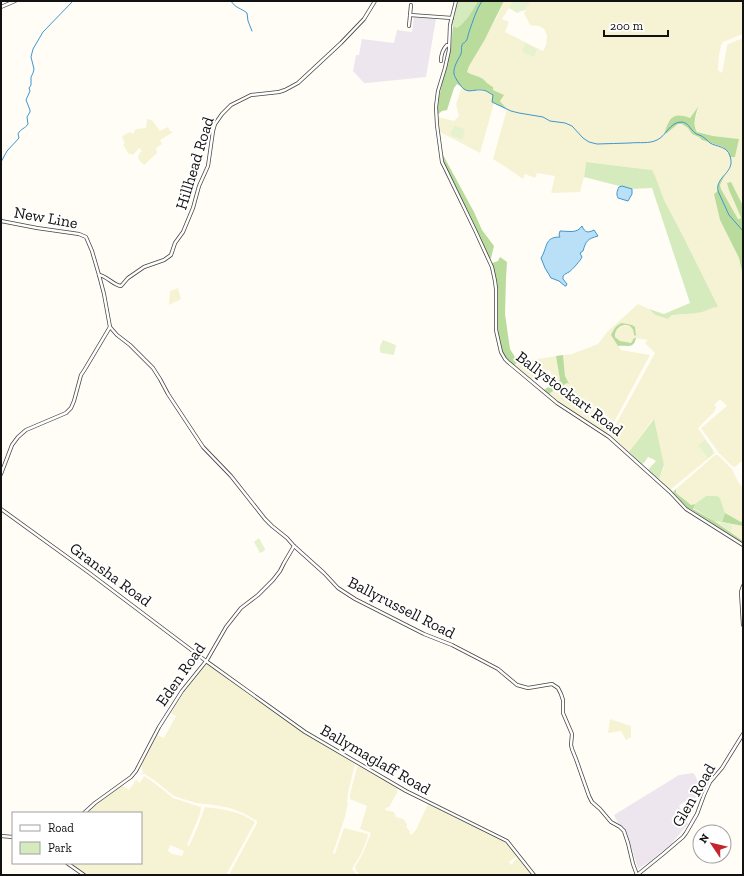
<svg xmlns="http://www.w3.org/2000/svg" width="744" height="876" font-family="'Zilla Slab',serif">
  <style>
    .industrial { fill: #eee6ef }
    .farmland { fill: #f6f3d4; fill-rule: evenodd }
    .green { fill: #d5ebbd }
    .forest { fill: #b9dc9c }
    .pitch { fill: #e6f2cf }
    .water { fill: #b9e0f7; stroke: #3f96cf }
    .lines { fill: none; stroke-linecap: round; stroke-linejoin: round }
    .stream { stroke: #3f96cf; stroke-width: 1 }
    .minor-casing { stroke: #444; stroke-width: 4 }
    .minor { stroke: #fff; stroke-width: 2.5 }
    .labels { text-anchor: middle; stroke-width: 4; stroke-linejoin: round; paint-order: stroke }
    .street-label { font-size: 16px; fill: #111; stroke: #fff }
  </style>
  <rect width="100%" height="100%" fill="#fffdf5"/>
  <g class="industrial">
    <path d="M414,17L436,19L426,77L367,83H364L353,71L356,55H359L362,39L394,43L397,30L412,32Z"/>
    <path d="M693,773L695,775L700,789L698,797L690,799L681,804L679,806L688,824L671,844L649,862L638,869L627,833L618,823L614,815L679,775Z"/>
  </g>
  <g class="farmland">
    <path d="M504,1H743V34L723,42L721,45L719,55L718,70L722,73L727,46L728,44L743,38V209L742,204L729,190L740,215L741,218L740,219H738L721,189L720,185L724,177L720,180L718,191L720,220L739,258L743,276V460L735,467L732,466L718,452L701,428L727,406L720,399L714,405L716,407L714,412L698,428L715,453L670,490L659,479L664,467L653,419L629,452L610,435L655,353L645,343L648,340L634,338L631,343H627L620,341L615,337L616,331L618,328L622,326H629L631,327L634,332V335L635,327L622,323L611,335L621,350L650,355L614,422L582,396L613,424L607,434L565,408L548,396L550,393L567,383L568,384L565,376L563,355L572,354L598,344L608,331L638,304L649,309L655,315L668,319L672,315L688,314L703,311L716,306L717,307L684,238L664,201L652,170L586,162L584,177L580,192L551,193L555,176L537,173L535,178L525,174L523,179L507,168L493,159L507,109L492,90L493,87L488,84L482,78L467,72L468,66L497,17ZM509,8L517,12L526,10L524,13L530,25L539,26L544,29L547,35L546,45L543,51L505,32L509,22L502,19ZM698,109L695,120V128L697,132L713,136L739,139L735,157L729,154L723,147L702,140L699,137L692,134L688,128L682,124H678L667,133L665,134L667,126L671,119L674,116H676L690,118Z"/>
    <path d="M462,87L465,90L469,91L480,89L493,95L492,102L494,103L480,153L440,132L438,117L454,121L459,116L456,104Z"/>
    <path d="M147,119L152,120L160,131L168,127L170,131L173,132L160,140L162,144L156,148L157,153L144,165L139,160L138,157L139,154L142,151L139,148L133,155L128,153L123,144L125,143L122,137L124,135L130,132L133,134L136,129L146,128Z"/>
    <path d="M178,288L181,299L169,305L170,291Z"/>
    <path d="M556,356L560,380L553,384L551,373L549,370H547L540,373L530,381L513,366L518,362Z"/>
    <path d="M715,455H718L732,469L738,482L743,488V520L741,522L725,513L720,498L717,496H706L695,504L691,505L676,493V489Z"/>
    <path d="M714,521L743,526V541Z"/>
    <path d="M207,663L302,732L355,764L348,793L347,802L348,803L345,817L333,853L335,854L337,847L344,828L368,834L367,839L361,854L352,869L357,875H229L257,823V821L243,813L230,808L208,804H204L196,803L174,796L154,780L143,773L141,765L157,735L164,738L176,716L171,713L184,692Z"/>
    <path d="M610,719L631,726V737L626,740L621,731L608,733Z"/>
    <path d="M359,766L397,787V793L389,807L386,808L385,810L394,812L396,817L403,819L407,824V826L406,827L410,831L409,832L411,835L416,830L428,804L505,841L517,856L509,862L511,865L518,857L532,875H360L356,871L355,867L363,853L371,833L360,829L367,806L350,799V794L357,767Z"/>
    <path d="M144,776L153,782L173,798L201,807L200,814L187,845L189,846L198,826L205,807L221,809L234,812L243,815L255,822L226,875H88L69,863H141V813H86L96,804L121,785L129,790L136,780L140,783ZM170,845L184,851L182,856L172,854L168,851Z"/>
  </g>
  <g class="green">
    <path d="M457,1H478C472,11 467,21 457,28L450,25L454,18Z"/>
    <path d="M586,162L652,170L655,176L664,200L684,238L718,307C712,307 708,310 702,312C692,314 682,314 672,315L668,319L655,315L649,309L664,314L690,303L652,188L631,189L584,177Z"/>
    <path d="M654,419L664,465L659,479L648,470L656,461L653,459L648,457L644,463L642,464L629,452Z"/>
    <path d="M706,496H717L720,498L725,513L722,522L714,521L693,508L695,504Z"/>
  </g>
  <g class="forest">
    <path d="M478,1H504L484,41L469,66L467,72C472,75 479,76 483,79C486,82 489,85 493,87V90L504,95L500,101L507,109L492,102L493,95C489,93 485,90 481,89C477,89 472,92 468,91C464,90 461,86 457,84L454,88L447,110L442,111L437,115L439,97L451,46L453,26L457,28C467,21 472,11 478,1Z"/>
    <path d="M698,107C696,115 692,124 697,132L713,136L739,139L735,157H730L729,153L723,147L702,140L699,137L692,134L688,128L682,124H678L667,133L664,134C670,117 672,112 690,118Z"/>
    <path d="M443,155L474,212L482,230L494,246L491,258L489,259L476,229L446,168L443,162Z"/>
    <path d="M725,175L720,185L721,189L738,219H740L741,218L740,215L729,190L727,183L731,182L742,204L743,209V276L739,258L720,220L714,194L718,191C717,184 720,180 725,175Z"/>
    <path d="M500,257L507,262L506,278L505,314L510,349L518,362L513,366C489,346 499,314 497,287C496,279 494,271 492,263L498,261Z"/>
    <path d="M622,323L632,325L635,327L636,336L634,335C634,320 614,323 615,337L620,341L631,343L634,338H636C634,349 628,345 618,346L611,335C614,329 616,325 622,323Z"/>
    <path d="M563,355L565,376L569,384L567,383L550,393L548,396L542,391L550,386L560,380L556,356Z"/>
    <path d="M676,489V493L691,505L695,504L693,509L714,521L743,541V543L687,507L673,492Z"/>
    <path d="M725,513L741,522L743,520V526L722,522Z"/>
  </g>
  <g class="pitch">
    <path d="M513,1H531L525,10L521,11L517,13L509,8Z"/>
    <path d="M525,43L537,49L534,57L522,52Z"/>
    <path d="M454,126L465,129L462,140L451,135L450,134Z"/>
    <path d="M383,340L396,345L394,355L381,353L380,352V346Z"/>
    <path d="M705,440C709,444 713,448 713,454L708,458L698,446Z"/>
    <path d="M721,522L727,523L732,525L731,532L720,525Z"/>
    <path d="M259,538L265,549L264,551L260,553L254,542Z"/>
  </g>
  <g class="water">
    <path d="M622,186L632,189V194L628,201L618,198C616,194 617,191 619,187Z"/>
    <path d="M582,226C585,233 588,233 594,230L598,236C587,239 586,241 583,251L580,253L582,257C581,260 572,270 569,272C567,273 565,274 563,276V279L567,284L566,286H565L559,281L551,278L545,268L541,258C548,247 544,237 560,237L559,235L560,231C568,231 577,234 582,226Z"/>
  </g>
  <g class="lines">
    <g class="stream">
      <path d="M231,1C235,8 241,8 247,13L248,21L252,31"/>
      <path d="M482,1C476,10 473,21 469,32C468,34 468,39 466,41C463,45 465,40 462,45C461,48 462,51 461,54C458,60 453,67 454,74C455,78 461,87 464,89C469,93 476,89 482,90C486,90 489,93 493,95L492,102L511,111L519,113L543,117L550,121L565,123L572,126L583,138L589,142L597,144C608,144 619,143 630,143C639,142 649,144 657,140C666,136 670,122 681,122C688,122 690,129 695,133C697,135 701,135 703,137C706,139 708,141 710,143C717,147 727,146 730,156C736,173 715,176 718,191L729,215L743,231"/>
      <path d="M1,162L7,151L19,138L18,134C21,128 25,129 28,124L27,117L30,112V110L26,100L30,91L29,88L31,85V77L33,73L34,69L31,57L33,49L43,32L73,1"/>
    </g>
    <g class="minor-casing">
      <g id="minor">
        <path d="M456,1L450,25L449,50L445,68L438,91L436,107L437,125L442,162L445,168L475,230L492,267L495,281L496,289V330L501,352L505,359L508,362L557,403L609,437L670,492L686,509L743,545"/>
        <path d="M1,7L15,1"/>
        <path d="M410,15L452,18"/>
        <path d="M409,26L411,5"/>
        <path d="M441,61C441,56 443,49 447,45L449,46"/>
        <path d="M1,221L37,228L79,234L86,237L92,251L99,275L104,294L110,327L117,335L130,345L153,368L160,379L168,394L203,447L231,476L265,519L272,526L287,538L294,546L324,573L338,588L355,599L424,634L452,645L479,659L498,669L517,685L528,688L552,684L558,688L561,694L563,700V713L572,734L571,745L572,749L576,759L589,796L592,802L600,809L611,822L620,827L624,831L628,843L633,864L637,875"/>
        <path d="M99,275C107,276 113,285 121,286L128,278L144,267L164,260L171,255L175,243L183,232L193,208L199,186L208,166L213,131L215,124L222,114L231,105L251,95L279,92L285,90L298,83L341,43L364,19L375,1"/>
        <path d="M1,474L12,445L18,437L26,430L66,413L71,408L74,401L81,375L85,369L110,327"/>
        <path d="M1,509L88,572L206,661L305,732L406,791L507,841L534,875"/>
        <path d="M743,586L741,592L743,625"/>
        <path d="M84,813L95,803L131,777L136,771L159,727L182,691L207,660L226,627L241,608L258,595L273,580L280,571L284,563L294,546"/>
        <path d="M1,836L13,837"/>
        <path d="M67,863L84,875"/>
        <path d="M637,875L663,854L683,837L686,833L697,814L704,795L710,782L722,768L743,734"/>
      </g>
    </g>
    <use href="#minor" class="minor"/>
  </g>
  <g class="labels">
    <g class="street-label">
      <text transform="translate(194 163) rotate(-73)" y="6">Hillhead Road</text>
      <text transform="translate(46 217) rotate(10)" y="6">New Line</text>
      <text transform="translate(570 393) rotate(37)" y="6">Ballystockart Road</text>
      <text transform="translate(111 574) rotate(36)" y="6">Gransha Road</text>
      <text transform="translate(402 607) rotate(27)" y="6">Ballyrussell Road</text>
      <text transform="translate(180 674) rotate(-55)" y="6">Eden Road</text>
      <text transform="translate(376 759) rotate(30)" y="6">Ballymaglaff Road</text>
      <text transform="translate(693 795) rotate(-60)" y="6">Glen Road</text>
    </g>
  </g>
  <rect width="744" height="876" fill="none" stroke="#111111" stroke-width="4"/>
  <rect x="12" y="812" width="130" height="52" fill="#ffffff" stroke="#a0a0a0"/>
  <rect x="20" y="825" width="20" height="6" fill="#ffffff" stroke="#a0a0a0"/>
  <text x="48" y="832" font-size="12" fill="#111111">Road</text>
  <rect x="20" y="842" width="20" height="12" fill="#d5ebbd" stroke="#a0a0a0"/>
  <text x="48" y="852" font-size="12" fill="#111111">Park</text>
  <g transform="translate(712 844) rotate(305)"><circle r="19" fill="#ffffff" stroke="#a0a0a0"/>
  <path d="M0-3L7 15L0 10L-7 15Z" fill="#c4262e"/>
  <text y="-6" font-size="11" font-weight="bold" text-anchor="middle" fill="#111111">N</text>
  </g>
  <path d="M604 30v6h64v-6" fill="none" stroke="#111111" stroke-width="2"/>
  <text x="610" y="30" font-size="12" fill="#111111" stroke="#ffffff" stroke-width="3" paint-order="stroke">200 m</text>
</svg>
